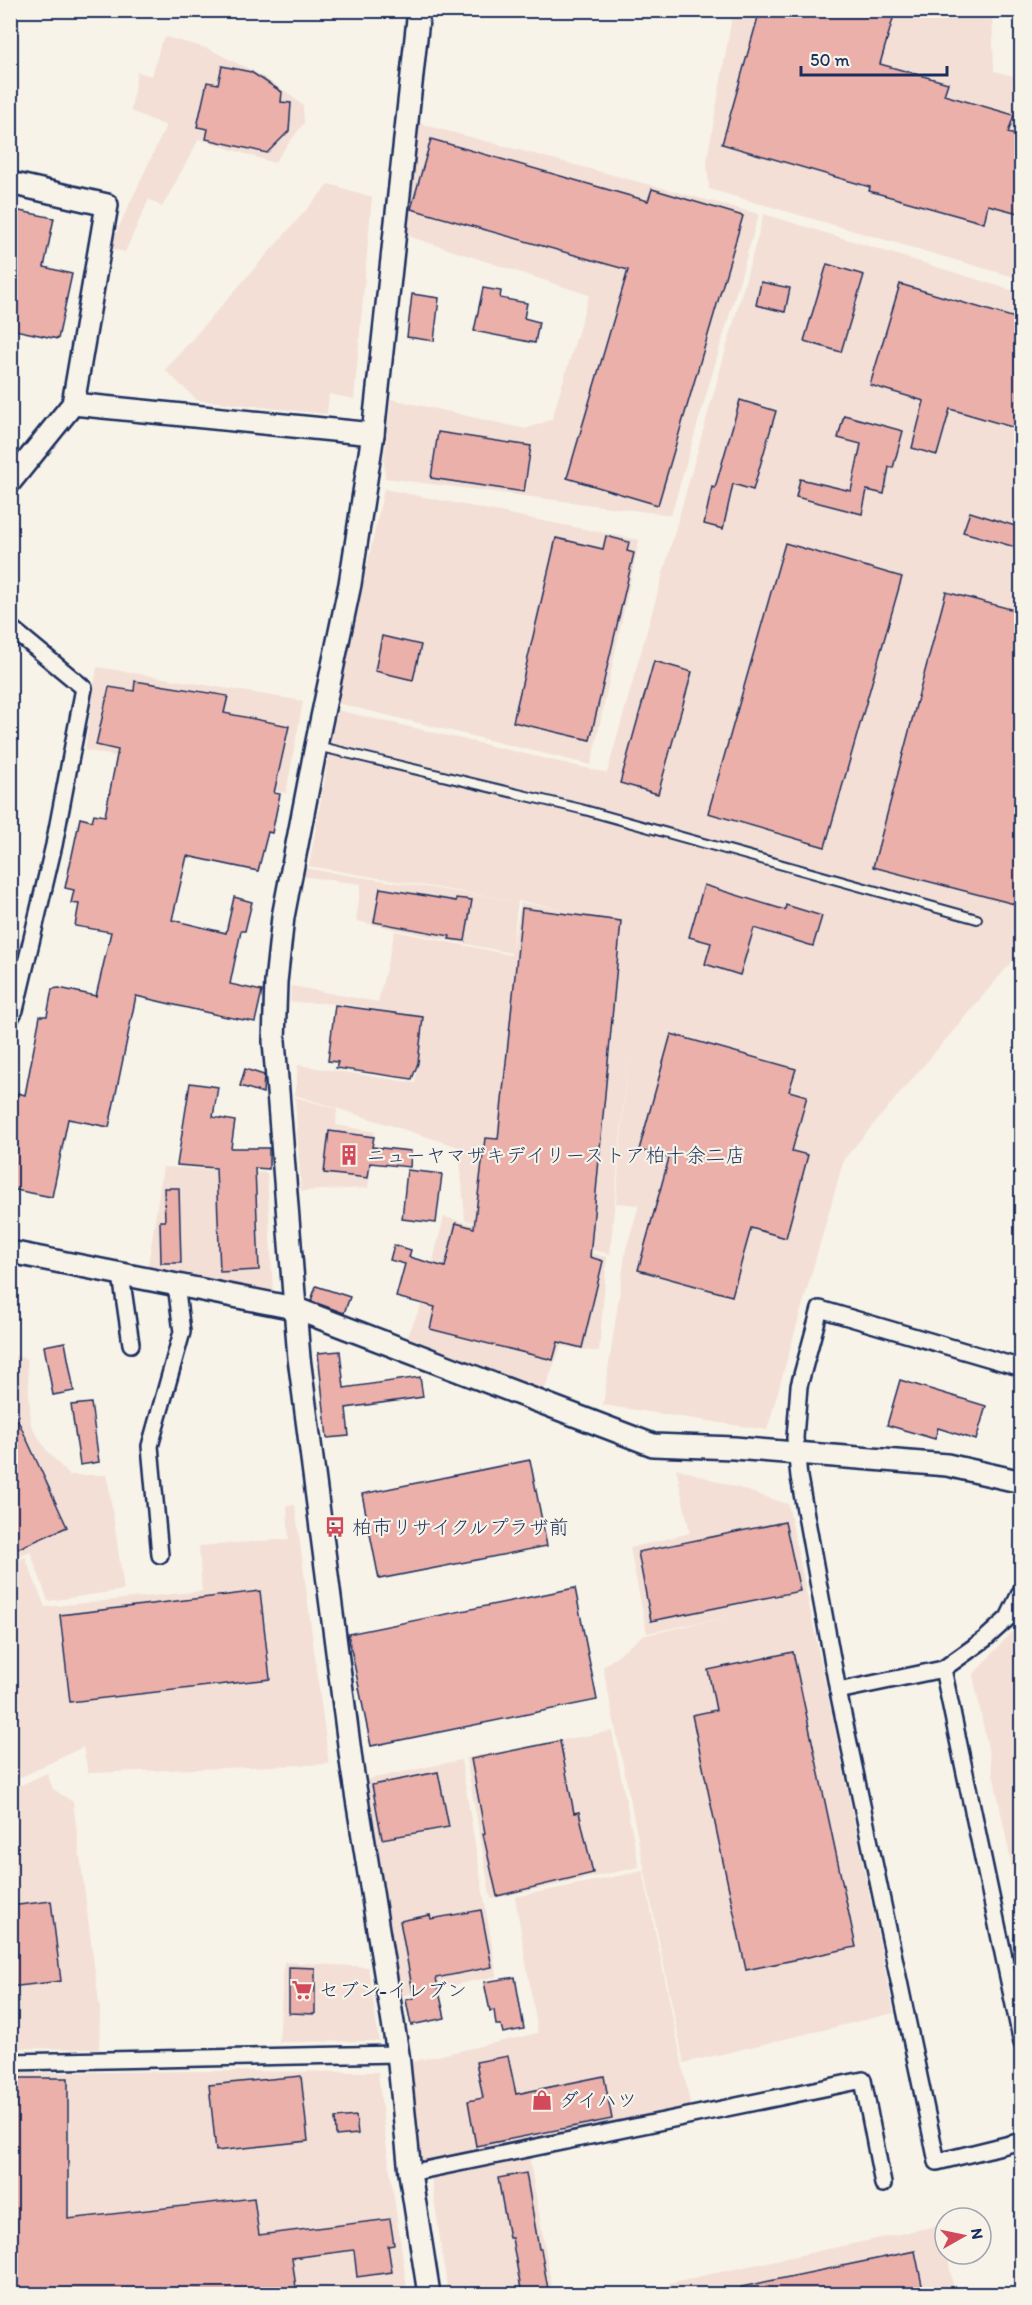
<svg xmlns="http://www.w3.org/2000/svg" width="1032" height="2305" font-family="Itim,'Klee One',sans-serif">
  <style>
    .built { fill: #f3dfd5; fill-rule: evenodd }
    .building { fill: #ebb0aa; stroke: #1b2f5e; stroke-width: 1.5 }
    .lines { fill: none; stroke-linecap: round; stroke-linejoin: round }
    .lane-casing { stroke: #1b2f5e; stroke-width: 12 }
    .street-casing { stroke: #1b2f5e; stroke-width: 20 }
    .secondary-casing { stroke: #1b2f5e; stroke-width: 26 }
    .lane { stroke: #f7f3e8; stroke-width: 8 }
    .street { stroke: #f7f3e8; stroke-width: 15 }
    .secondary { stroke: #f7f3e8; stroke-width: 21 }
    .labels { text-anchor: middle; stroke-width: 4.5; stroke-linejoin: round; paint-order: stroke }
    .poi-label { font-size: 20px; fill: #1b2f5e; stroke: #f7f3e8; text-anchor: start }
  </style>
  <rect width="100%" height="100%" fill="#f7f3e8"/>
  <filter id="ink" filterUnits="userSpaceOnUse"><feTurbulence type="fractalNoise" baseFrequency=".0167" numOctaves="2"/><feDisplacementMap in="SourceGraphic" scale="12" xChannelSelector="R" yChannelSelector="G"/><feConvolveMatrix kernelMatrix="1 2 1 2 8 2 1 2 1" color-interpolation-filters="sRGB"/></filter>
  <g filter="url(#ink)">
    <g class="built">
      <path d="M733,11H992L994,71L1021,78V279L709,189L707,160Z"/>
      <path d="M166,37L209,49L253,71L288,93L303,106L304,123L274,163L199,139L162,207L149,199L125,252L109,248L166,126L131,111L137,72L152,76L161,43Z"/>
      <path d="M417,123L759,214L671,515L385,478L384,458L391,399L526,429L552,419L589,295L405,235Z"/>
      <path d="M329,184L372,197L354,399L329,394L327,414L197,400L165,370Z"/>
      <path d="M764,214L1021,293V951L844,1159L767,1430L603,1405L626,1249L639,1205L616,1203L628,1053L610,1254L465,1220L459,1147L295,1095L298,1065L415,1083L423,1017L344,1004L290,1002L291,986L378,1002L395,931L511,955V953L356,921L361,884L300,876L302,868L515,901L309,866L337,710L607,773ZM518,901L564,909L521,903L511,953Z"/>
      <path d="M384,489L639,540L591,765L337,703Z"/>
      <path d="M97,667L303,701L286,793L85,750Z"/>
      <path d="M295,1097L337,1109L336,1125L375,1132L368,1188L301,1191Z"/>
      <path d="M163,1167L267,1173L273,1295L147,1273Z"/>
      <path d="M444,1217L607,1257L599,1352L561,1346L544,1391L405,1343L423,1300Z"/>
      <path d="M10,1354L27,1359L31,1425L47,1451L69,1475H107L124,1590L48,1601L30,1551L11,1560Z"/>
      <path d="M676,1468L788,1504L894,2013L684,2063L603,1667L642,1636L727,1617L647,1633L630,1548L690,1533Z"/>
      <path d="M295,1505L329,1764L88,1773L83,1747L11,1782V1564L25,1557L45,1607L202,1591L199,1546L289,1539L287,1506Z"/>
      <path d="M1021,1622V1911L973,1675Z"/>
      <path d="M612,1731L639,1867L491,1899L466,1758Z"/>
      <path d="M461,1760L497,1976L396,1997L360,1781Z"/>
      <path d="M47,1773L53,1789L73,1802L100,2011L99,2049L11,2048L10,1790Z"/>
      <path d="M643,1871L691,2108L422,2165L411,2062L538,2033L515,1897Z"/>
      <path d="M284,1962L368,1967L379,2041L279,2042Z"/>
      <path d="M202,2071L378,2072L385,2136L408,2294H11L10,2073Z"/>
      <path d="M529,2156L553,2294H448L431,2177Z"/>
      <path d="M941,2225L945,2254H947L955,2294H671L669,2283Z"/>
    </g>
    <g class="building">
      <path d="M760,10H878L894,15L880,64L948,83L944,95L1014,115L1008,133L1022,137V214L988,205L984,223L869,191L870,187L722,144Z"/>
      <path d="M222,66L251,72L282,92L281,102L291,103L289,131L267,153L206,139L208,129L197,127L207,82L218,84Z"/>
      <path d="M431,139L648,201L652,189L743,216L658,505L567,478L628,270L411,209Z"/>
      <path d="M10,209L54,218L44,267L72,274L58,339L10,329Z"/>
      <path d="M827,264L864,275L841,352L804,341Z"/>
      <path d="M761,282L790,288L785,312L756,305Z"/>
      <path d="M900,284L1022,320V430L950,409L937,455L912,448L924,401L870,385Z"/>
      <path d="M483,288L501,291L500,298L527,303L524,318L539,322L535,343L474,331Z"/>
      <path d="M412,294L439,298L434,341L407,337Z"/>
      <path d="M740,400L776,411L753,490L733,484L723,529L704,524L712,487L715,488Z"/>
      <path d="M844,415L903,431L893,468L889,467L884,494L867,490L862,514L796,497L800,479L851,491L861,444L838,438Z"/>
      <path d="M438,432L531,446L524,492L431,478Z"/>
      <path d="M970,512L1022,528V549L963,532Z"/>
      <path d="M606,536L629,542L627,551L634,553L590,740L513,722L556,538L603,549Z"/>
      <path d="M785,543L902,577L825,847L708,813Z"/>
      <path d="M946,592L1022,612V906L873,867Z"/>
      <path d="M382,636L421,645L413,680L375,671Z"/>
      <path d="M654,661L692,672L658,794L620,783Z"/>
      <path d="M135,681L228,696L224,713L289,726L274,793L280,794L272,833L268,832L258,871L187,856L172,920L226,933L234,897L252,902L245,931H241L230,984L262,991L255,1022L222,1016L136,996L109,1127L68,1119L52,1197L10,1189V1130L18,1093L25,1095L40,1016H47L52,989L59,988L96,996L111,932L75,926L79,904L71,903L74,890L65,888L80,818L92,821L94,814L105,816L118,750L96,745L109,687L134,691Z"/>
      <path d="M704,885L785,910L786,905L822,916L813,946L754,928L740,975L705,964L711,943L689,937Z"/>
      <path d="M380,888L456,901V898L472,900L465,941L449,939L450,936L374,922Z"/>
      <path d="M522,908L621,921L590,1257L603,1261L582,1348L558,1342L553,1360L430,1329L435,1307L396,1297L405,1264L390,1260L394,1245L411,1250L409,1257L445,1267L456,1223L474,1228L485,1138L498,1139Z"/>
      <path d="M335,1005L423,1017L418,1063L412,1079L336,1068L338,1062L328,1061Z"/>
      <path d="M671,1034L796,1069L789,1091L807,1096L792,1151L808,1155L786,1238L751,1228L732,1296L638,1270L669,1158L639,1150Z"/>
      <path d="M245,1069L264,1075L263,1093L240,1086Z"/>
      <path d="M190,1083L218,1087L213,1117L235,1121L231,1148H269V1169L255,1168L259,1270L220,1272L216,1168L177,1165Z"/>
      <path d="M329,1131L374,1137L372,1147L411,1151L410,1167L370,1163L368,1178L324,1173Z"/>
      <path d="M407,1170L442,1174L436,1223L402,1219Z"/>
      <path d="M164,1188H179L181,1263H161L160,1221H165Z"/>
      <path d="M316,1286L350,1297L344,1313L311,1301Z"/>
      <path d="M65,1342L74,1391L53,1395L44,1346Z"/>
      <path d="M340,1351L344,1388L420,1377L423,1397L346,1408L349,1436L327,1438L318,1353Z"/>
      <path d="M900,1380L986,1406L976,1440L938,1428L935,1439L887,1425Z"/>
      <path d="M10,1403L67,1527L10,1552Z"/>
      <path d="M91,1403L99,1462L80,1465L71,1405Z"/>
      <path d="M530,1460L547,1546L379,1579L362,1494Z"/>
      <path d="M785,1522L800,1591L651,1621L638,1552Z"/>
      <path d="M575,1588L597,1700L371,1746L348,1634Z"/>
      <path d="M260,1591L270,1679L70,1702L60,1615Z"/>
      <path d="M793,1652L856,1947L746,1970L692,1715L716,1710L708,1670Z"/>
      <path d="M560,1741L574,1813L579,1812L593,1873L497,1896L483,1834L485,1833L471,1759Z"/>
      <path d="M438,1772L449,1827L382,1839L372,1785Z"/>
      <path d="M51,1901L61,1981L10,1987V1906Z"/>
      <path d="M481,1910L492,1967L436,1978L445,2018L411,2025L406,2000L414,1998L400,1921L430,1915L431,1919Z"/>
      <path d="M289,1967L315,1968V2014L289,2013Z"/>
      <path d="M515,1977L524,2029L503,2033L501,2025H496L494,2010L490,2011L484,1982Z"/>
      <path d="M508,2056L516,2094L604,2076L612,2119L476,2146L468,2101L483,2098L476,2062Z"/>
      <path d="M301,2076L308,2141L216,2151L209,2085Z"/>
      <path d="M10,2078H68V2219L254,2198L259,2235L390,2219L394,2245L388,2246L392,2272L357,2277L354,2250L292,2258L297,2295H10Z"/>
      <path d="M356,2116L358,2134L336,2136L335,2118Z"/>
      <path d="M526,2173L539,2249H541L549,2295H522L512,2238H509L498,2178Z"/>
      <path d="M915,2251L924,2295H742L741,2287Z"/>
    </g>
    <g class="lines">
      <g class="lane-casing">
        <path id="lane" d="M317,746L581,809L977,919"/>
      </g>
      <g class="street-casing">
        <g id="street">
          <path d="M10,627L84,688L54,845L15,1010L10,1019"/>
          <path d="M121,1275L131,1344"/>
          <path d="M1022,1368L820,1309L799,1386L795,1438L799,1477L838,1691L937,2162L1022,2141"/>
          <path d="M160,1555L150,1446L182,1332L176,1284"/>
          <path d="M1022,1589L1008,1618L985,1639L943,1669L1022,2043"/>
          <path d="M838,1691L943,1669"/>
          <path d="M10,2062L398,2054"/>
          <path d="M410,2173L863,2080L883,2184"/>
        </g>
      </g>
      <g class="secondary-casing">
        <g id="secondary">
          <path d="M419,10L373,434L350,584L316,746L283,917L276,982L274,1041L299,1358L352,1768L398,2054L410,2173L429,2294"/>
          <path d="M10,183L107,205L73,404L10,482"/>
          <path d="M73,404L373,434"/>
          <path d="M10,1252L294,1308L653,1445L734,1448L947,1465L1022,1482"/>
        </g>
      </g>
      <use href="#lane" class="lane"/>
      <use href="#street" class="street"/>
      <use href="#secondary" class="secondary"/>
    </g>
  </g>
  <defs>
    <g id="building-bare" transform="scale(1.62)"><path d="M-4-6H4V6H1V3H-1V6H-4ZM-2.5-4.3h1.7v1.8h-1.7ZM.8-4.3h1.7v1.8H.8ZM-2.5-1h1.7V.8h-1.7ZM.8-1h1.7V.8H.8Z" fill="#d1495b" stroke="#f7f3e8" stroke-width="2.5" paint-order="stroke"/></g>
    <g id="bus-bare" transform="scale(1.62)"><path d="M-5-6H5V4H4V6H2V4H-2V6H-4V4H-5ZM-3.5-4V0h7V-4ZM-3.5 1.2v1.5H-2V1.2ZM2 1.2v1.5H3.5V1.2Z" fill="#d1495b" stroke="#f7f3e8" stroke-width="2.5" paint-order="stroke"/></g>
    <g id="supermarket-bare" transform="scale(1.62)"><path d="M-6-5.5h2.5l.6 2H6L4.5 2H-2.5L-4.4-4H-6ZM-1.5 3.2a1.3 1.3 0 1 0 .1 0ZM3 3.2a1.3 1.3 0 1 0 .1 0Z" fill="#d1495b" stroke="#f7f3e8" stroke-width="2.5" paint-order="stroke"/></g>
    <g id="shop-bare" transform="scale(1.62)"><path d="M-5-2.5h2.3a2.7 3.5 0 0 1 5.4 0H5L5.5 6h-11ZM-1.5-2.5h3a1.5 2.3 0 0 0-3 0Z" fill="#d1495b" stroke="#f7f3e8" stroke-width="2.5" paint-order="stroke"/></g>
  </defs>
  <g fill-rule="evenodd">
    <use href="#building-bare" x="349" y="1155"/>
    <use href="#bus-bare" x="335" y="1527"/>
    <use href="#supermarket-bare" x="302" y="1990"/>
    <use href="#shop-bare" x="542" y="2100"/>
  </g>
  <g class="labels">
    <g class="poi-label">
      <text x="366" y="1162">ニューヤマザキデイリーストア柏十余二店</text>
      <text x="352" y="1534">柏市リサイクルプラザ前</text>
      <text x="319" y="1997">セブン-イレブン</text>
      <text x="559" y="2107">ダイハツ</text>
    </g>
  </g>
  <rect width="1032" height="2305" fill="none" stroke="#f7f3e8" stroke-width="36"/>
  <rect x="18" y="18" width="996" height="2269" fill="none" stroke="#1b2f5e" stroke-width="2" filter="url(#ink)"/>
  <g transform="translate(963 2236) rotate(81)"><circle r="28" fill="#f7f3e8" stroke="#9fa5b1" stroke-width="1.5"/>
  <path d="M0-4.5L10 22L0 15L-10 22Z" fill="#d1495b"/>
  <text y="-9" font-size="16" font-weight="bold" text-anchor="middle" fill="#1b2f5e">N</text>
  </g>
  <path d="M801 66v9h146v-9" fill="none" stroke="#1b2f5e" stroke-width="3"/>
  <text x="810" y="66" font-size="18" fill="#1b2f5e" stroke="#f7f3e8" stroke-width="4.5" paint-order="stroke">50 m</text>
</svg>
